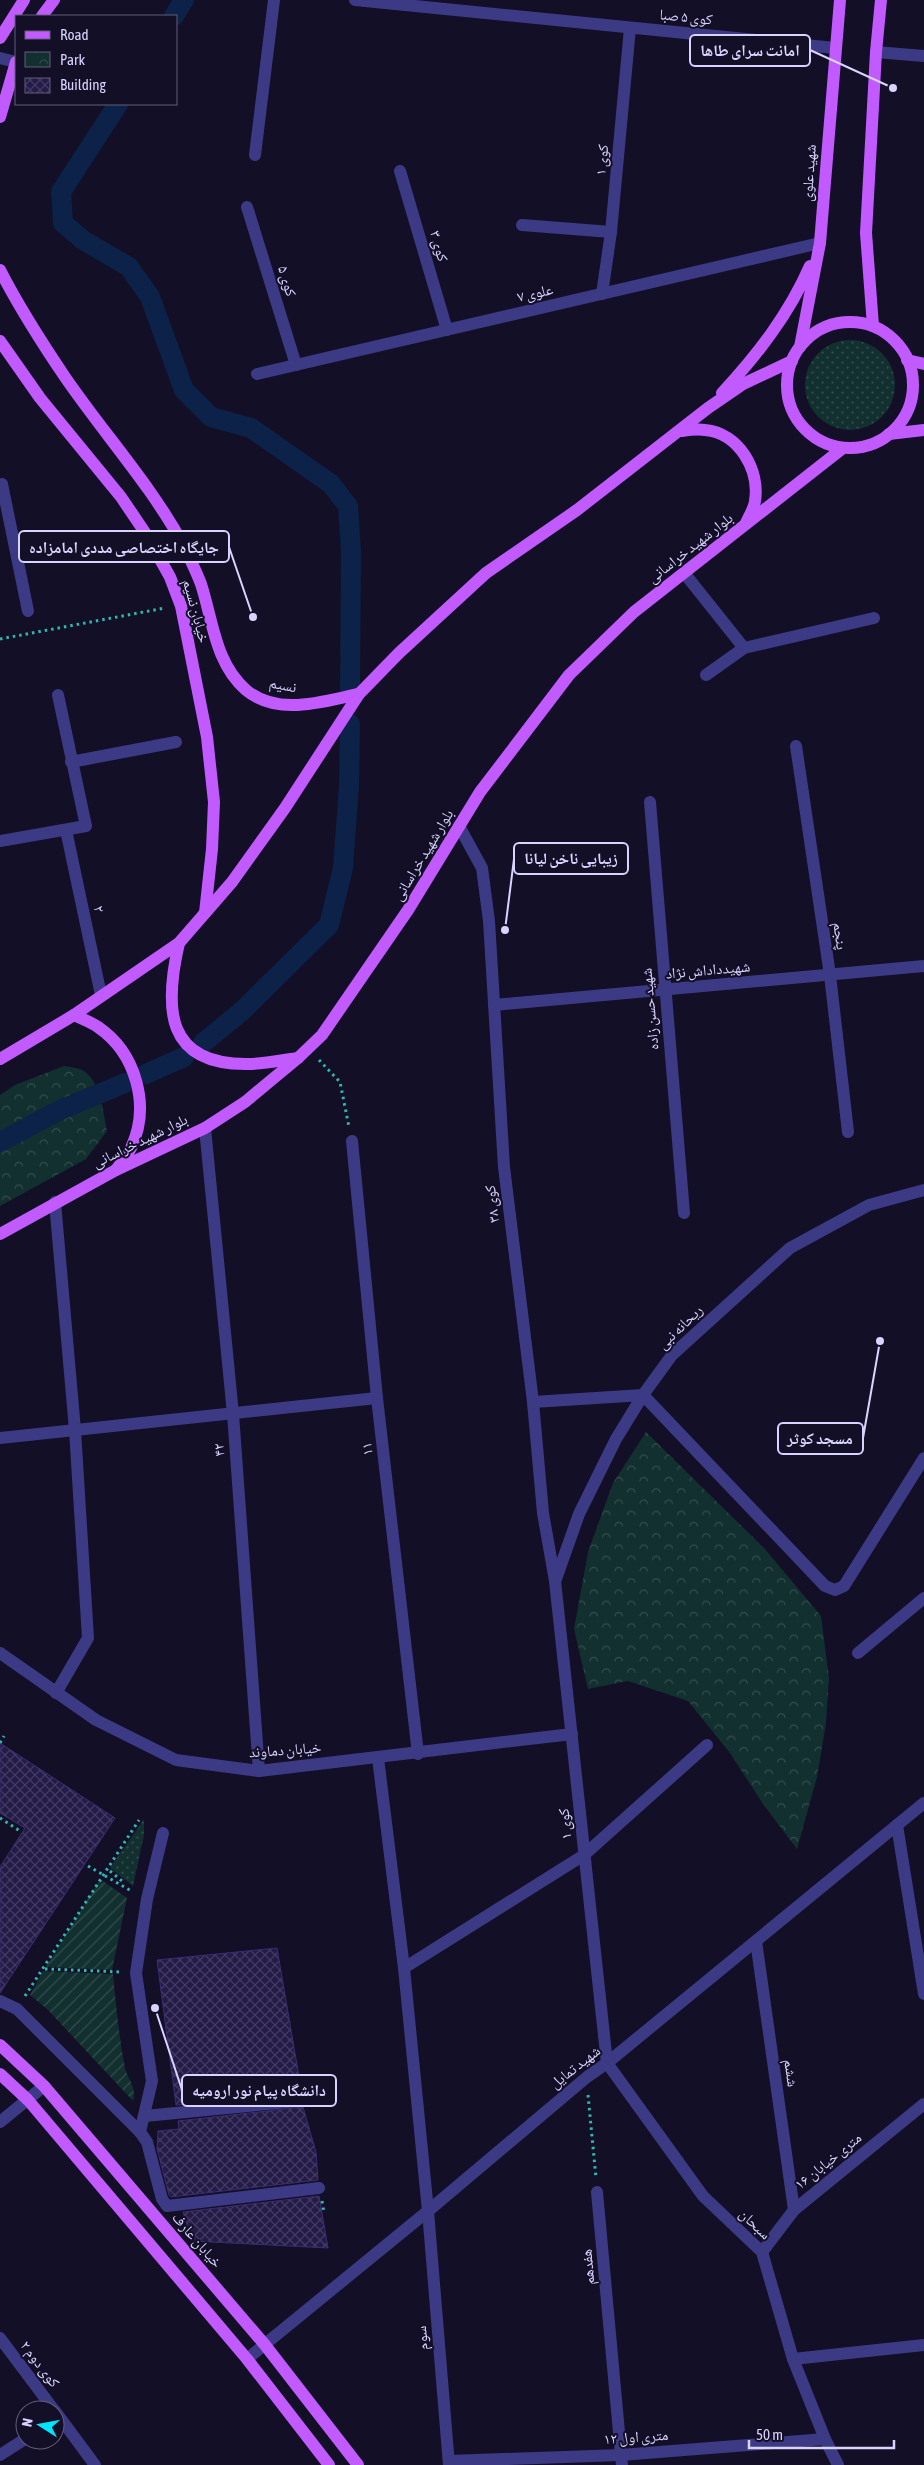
<svg xmlns="http://www.w3.org/2000/svg" width="924" height="2465" font-family="'Asap Condensed','Noto Naskh Arabic',sans-serif">
  <style>
    .grass { fill: url(#grass-dots) }
    .park { fill: url(#park-crowns) }
    .garden { fill: url(#garden-furrows) }
    .lines { fill: none; stroke-linecap: round; stroke-linejoin: round }
    .canal { stroke: #0c2248; stroke-width: 20 }
    .building { fill: url(#building-cross-hatch); stroke: #3b2d73 }
    .path { stroke: #2fb8b0; stroke-width: 3; stroke-dasharray: 2.5 4; stroke-linecap: butt }
    .minor { stroke: #3d3a85; stroke-width: 12 }
    .major { stroke: #c25bff; stroke-width: 12 }
    .labels { text-anchor: middle; stroke-width: 4; stroke-linejoin: round; paint-order: stroke }
    .street-label { font-size: 15px; fill: #d9d4ff; stroke: #130f26 }
    .leader { fill: none; stroke: #d9d4ff; stroke-width: 2 }
    .callout-dot { fill: #d9d4ff; stroke: #130f26; stroke-width: 2 }
    .callout { fill: #130f26; stroke: #d9d4ff; stroke-width: 2 }
    .callout-label { font-size: 16px; text-anchor: middle; font-weight: bold; fill: #d9d4ff }
  </style>
  <defs>
    <pattern id="grass-dots" width="8" height="8" patternUnits="userSpaceOnUse" patternTransform="scale(1.25)"><rect width="8" height="8" fill="#12302f"/><path d="M2 2h.1M6 6h.1" fill="none" stroke="#344d4e" stroke-width="1.8" stroke-linecap="round"/></pattern>
    <pattern id="park-crowns" width="20" height="18" patternUnits="userSpaceOnUse" patternTransform="scale(1.25)"><rect width="20" height="18" fill="#12302f"/><path d="M2 6a3 3 0 1 1 6 0M12 15a3 3 0 1 1 6 0" fill="none" stroke="#344d4e"/></pattern>
    <pattern id="garden-furrows" width="10" height="10" patternUnits="userSpaceOnUse" patternTransform="scale(1.25)"><rect width="10" height="10" fill="#12302f"/><path d="M-1 1l2-2M0 10L10 0M9 11l2-2" fill="none" stroke="#344d4e"/></pattern>
    <pattern id="building-cross-hatch" width="8" height="8" patternUnits="userSpaceOnUse" patternTransform="scale(1.25)"><rect width="8" height="8" fill="#241b47"/><path d="M0 0l8 8M0 8l8-8" fill="none" stroke="#433b63"/></pattern>
  </defs>
  <rect width="100%" height="100%" fill="#130f26"/>
  <g class="grass">
    <circle cx="850" cy="385" r="45"/>
    <path d="M144,1819V1835L133,1886L110,1868Z"/>
  </g>
  <g class="park">
    <path d="M64,1066C70,1067 79,1068 84,1071C101,1083 103,1112 107,1131L86,1159L0,1206V1095L15,1085Z"/>
    <path d="M646,1432L764,1548L821,1616L829,1678L826,1723L817,1777L797,1849L763,1804L730,1753L688,1701L628,1681L588,1689L574,1629L588,1552L613,1483Z"/>
  </g>
  <g class="garden">
    <path d="M100,1879L127,1898L112,1970L46,1967Z"/>
    <path d="M43,1971L113,1974C116,2006 119,2037 125,2068C128,2079 137,2089 133,2101L47,2009L30,1995Z"/>
  </g>
  <g class="lines">
    <g class="canal">
      <path d="M174,16L184,0"/>
      <path d="M118,104L61,192L63,223L83,240L129,267L150,297L184,390L211,417L251,428L331,484L348,506L351,551L350,691"/>
      <path d="M203,1043L242,1011L329,925L343,868L349,785L350,724"/>
      <path d="M146,1074L184,1057"/>
      <path d="M0,1142L60,1110L125,1083"/>
    </g>
  </g>
  <g class="building">
    <path d="M0,1743L115,1818L0,1993V1867L25,1828L0,1813Z"/>
    <path d="M277,1948L302,2094L176,2105L157,1960Z"/>
    <path d="M303,2107L316,2152L318,2180L171,2197L169,2195L157,2149L158,2131L179,2129L178,2121Z"/>
    <path d="M319,2196L328,2248L192,2241L183,2212Z"/>
  </g>
  <g class="lines">
    <g class="path">
      <path d="M0,639L165,608"/>
      <path d="M319,1060L340,1082L349,1127"/>
      <path d="M0,1743L4,1736"/>
      <path d="M0,1818L20,1831"/>
      <path d="M88,1866L133,1892"/>
      <path d="M110,1871L122,1881"/>
      <path d="M45,1969L122,1972"/>
      <path d="M25,1996L139,1820"/>
      <path d="M588,2095L596,2178"/>
      <path d="M322,2201L324,2213"/>
    </g>
    <g class="minor">
      <path d="M355,0L835,48"/>
      <path d="M876,52L924,56"/>
      <path d="M0,58L16,62"/>
      <path d="M255,155L274,0"/>
      <path d="M400,171L447,330"/>
      <path d="M247,207L296,365"/>
      <path d="M522,225L611,232"/>
      <path d="M602,294L611,232L630,28"/>
      <path d="M257,374L820,243"/>
      <path d="M0,485L2,484L28,611"/>
      <path d="M685,574L744,648"/>
      <path d="M706,675L744,648L874,618"/>
      <path d="M796,746L830,975L848,1132"/>
      <path d="M71,762L176,742"/>
      <path d="M650,802L684,1213"/>
      <path d="M459,826L482,868L489,921L504,1167L533,1402L543,1513L555,1581L607,2063L703,2196L762,2252L793,2359L825,2439L838,2465"/>
      <path d="M66,830L101,995"/>
      <path d="M0,841L86,826L58,695"/>
      <path d="M494,1005L924,966"/>
      <path d="M205,1128L233,1414L259,1771"/>
      <path d="M352,1141L377,1398L418,1754"/>
      <path d="M55,1202L75,1430L88,1638L56,1693"/>
      <path d="M533,1402L643,1395L825,1586L835,1590L844,1586L924,1458"/>
      <path d="M0,1438L377,1398"/>
      <path d="M556,1579L579,1514L616,1439L643,1395L672,1355L790,1248L869,1205L924,1190"/>
      <path d="M0,1653L96,1720L176,1760L259,1771L572,1734"/>
      <path d="M858,1653L924,1598"/>
      <path d="M378,1758L404,1968L428,2211L449,2465"/>
      <path d="M897,1825L924,1994"/>
      <path d="M756,1941L794,2210"/>
      <path d="M404,1968L584,1855L707,1745"/>
      <path d="M0,2001L17,2009L140,2132L147,2142L162,2199L167,2206L319,2188"/>
      <path d="M145,2116L298,2101"/>
      <path d="M0,2122L44,2086"/>
      <path d="M140,2132L152,2081L136,1973L147,1899L163,1833"/>
      <path d="M597,2192L622,2465"/>
      <path d="M762,2252L794,2210L924,2104"/>
      <path d="M0,2338L54,2410"/>
      <path d="M247,2359L428,2211L587,2077L607,2063L924,1803"/>
      <path d="M793,2359L924,2345"/>
      <path d="M55,2411L95,2465"/>
      <path d="M0,2455L25,2439"/>
      <path d="M449,2461L621,2455L825,2439"/>
    </g>
    <g class="major">
      <path d="M42,16L54,0"/>
      <path d="M0,38L24,0"/>
      <path d="M0,117L16,62"/>
      <path d="M0,270C19,307 42,343 65,377C104,434 151,485 184,546C190,559 196,571 201,584C213,621 215,663 246,690C278,717 324,701 359,694"/>
      <circle cx="850" cy="385" r="63"/>
      <path d="M873,326L866,233L876,52L881,0"/>
      <path d="M0,341L40,398L121,497L146,534L170,577L181,606L207,737L214,802L212,849L205,913"/>
      <path d="M800,347L820,243L840,0"/>
      <path d="M907,360L924,364"/>
      <path d="M722,393C758,354 789,314 810,266"/>
      <path d="M682,431C689,430 698,429 705,430C739,433 760,470 755,501C754,509 749,516 746,523"/>
      <path d="M889,434L924,430"/>
      <path d="M179,943C164,1008 165,1065 248,1064C265,1064 282,1060 298,1058"/>
      <path d="M74,1015C82,1019 91,1022 98,1027C136,1053 151,1106 131,1148C127,1156 121,1163 116,1170"/>
      <path d="M0,1059L74,1015L179,943L232,882L285,808L359,694L399,653L486,573L577,510L708,408L743,384L792,361"/>
      <path d="M0,1234L116,1170L205,1128L245,1102L298,1058L322,1035L408,910L480,792L569,675L634,612L843,448"/>
      <path d="M0,2045L44,2086L265,2345L358,2465"/>
      <path d="M0,2074L28,2100L247,2359L329,2465"/>
    </g>
  </g>
  <g class="labels">
    <g class="street-label">
      <text transform="translate(686 17) rotate(6)" y="5">کوی ۵ صبا</text>
      <text transform="translate(602 160) rotate(-85)" y="5">کوی ۱</text>
      <text transform="translate(809 173) rotate(-86)" y="5">شهید علوی</text>
      <text transform="translate(439 246) rotate(74)" y="5">کوی ۳</text>
      <text transform="translate(287 281) rotate(73)" y="5">کوی ۵</text>
      <text transform="translate(535 293) rotate(-13)" y="5">علوی ۷</text>
      <text transform="translate(690 548) rotate(-38)" y="5">بلوار شهید خراسانی</text>
      <text transform="translate(196 611) rotate(75)" y="5">خیابان نسیم</text>
      <text transform="translate(283 685) rotate(11)" y="5">نسیم</text>
      <text transform="translate(423 855) rotate(-59)" y="5">بلوار شهید خراسانی</text>
      <text transform="translate(99 909) rotate(78)" y="5">۲</text>
      <text transform="translate(840 936) rotate(82)" y="5">پنجم</text>
      <text transform="translate(708 970) rotate(-5)" y="5">شهیدداداش نژاد</text>
      <text transform="translate(650 1009) rotate(-95)" y="5">شهید حسن زاده</text>
      <text transform="translate(140 1141) rotate(-26)" y="5">بلوار شهید خراسانی</text>
      <text transform="translate(492 1204) rotate(-97)" y="5">کوی ۳۸</text>
      <text transform="translate(680 1327) rotate(-44)" y="5">ریحانه نبی</text>
      <text transform="translate(367 1449) rotate(-97)" y="5">۱۱</text>
      <text transform="translate(219 1450) rotate(-94)" y="5">۴۲</text>
      <text transform="translate(285 1750) rotate(-4)" y="5">خیابان دماوند</text>
      <text transform="translate(565 1824) rotate(-96)" y="5">کوی ۱</text>
      <text transform="translate(575 2067) rotate(-38)" y="5">شهید تمایل</text>
      <text transform="translate(791 2073) rotate(82)" y="5">ششم</text>
      <text transform="translate(828 2161) rotate(-39)" y="5">۱۶ متری خیابان</text>
      <text transform="translate(755 2224) rotate(44)" y="5">سبحان</text>
      <text transform="translate(197 2240) rotate(49)" y="5">خیابان عارف</text>
      <text transform="translate(588 2267) rotate(-95)" y="5">هفدهم</text>
      <text transform="translate(422 2338) rotate(-95)" y="5">سوم</text>
      <text transform="translate(40 2364) rotate(53)" y="5">کوی دوم ۲</text>
      <text transform="translate(636 2437) rotate(-4)" y="5">۱۲ متری اول</text>
    </g>
  </g>
  <path class="leader" d="M893 88L810 50M253 617L229 547M505 930L514 859M880 1341L863 1438M155 2008L182 2090"/>
  <g class="callout-dot">
    <circle cx="893" cy="88" r="5"/>
    <circle cx="253" cy="617" r="5"/>
    <circle cx="505" cy="930" r="5"/>
    <circle cx="880" cy="1341" r="5"/>
    <circle cx="155" cy="2008" r="5"/>
  </g>
  <g class="callout">
    <rect x="690" y="35" width="120" height="31" rx="5"/>
    <rect x="19" y="531" width="210" height="31" rx="5"/>
    <rect x="514" y="843" width="114" height="31" rx="5"/>
    <rect x="778" y="1423" width="85" height="31" rx="5"/>
    <rect x="182" y="2075" width="154" height="31" rx="5"/>
  </g>
  <g class="callout-label">
    <text x="750" y="56">امانت سرای طاها</text>
    <text x="124" y="553">جایگاه اختصاصی مددی امامزاده</text>
    <text x="571" y="864">زیبایی ناخن لیانا</text>
    <text x="820" y="1444">مسجد کوثر</text>
    <text x="259" y="2096">دانشگاه پیام نور ارومیه</text>
  </g>
  <rect x="15" y="15" width="162" height="90" fill="#130f26" stroke="#625e7d"/>
  <rect x="25" y="31" width="25" height="8" fill="#c25bff" stroke="#625e7d"/>
  <text x="60" y="40" font-size="15" fill="#d9d4ff">Road</text>
  <rect x="25" y="52" width="25" height="15" fill="url(#park-crowns)" stroke="#625e7d"/>
  <text x="60" y="65" font-size="15" fill="#d9d4ff">Park</text>
  <rect x="25" y="78" width="25" height="15" fill="url(#building-cross-hatch)" stroke="#625e7d"/>
  <text x="60" y="90" font-size="15" fill="#d9d4ff">Building</text>
  <g transform="translate(40 2425) rotate(281)"><circle r="24" fill="#130f26" stroke="#625e7d"/>
  <path d="M0-4L9 19L0 12L-9 19Z" fill="#00e5ff"/>
  <text y="-8" font-size="14" font-weight="bold" text-anchor="middle" fill="#d9d4ff">N</text>
  </g>
  <path d="M749 2440v8h145v-8" fill="none" stroke="#d9d4ff" stroke-width="2.5"/>
  <text x="756" y="2440" font-size="15" fill="#d9d4ff" stroke="#130f26" stroke-width="4" paint-order="stroke">50 m</text>
</svg>
